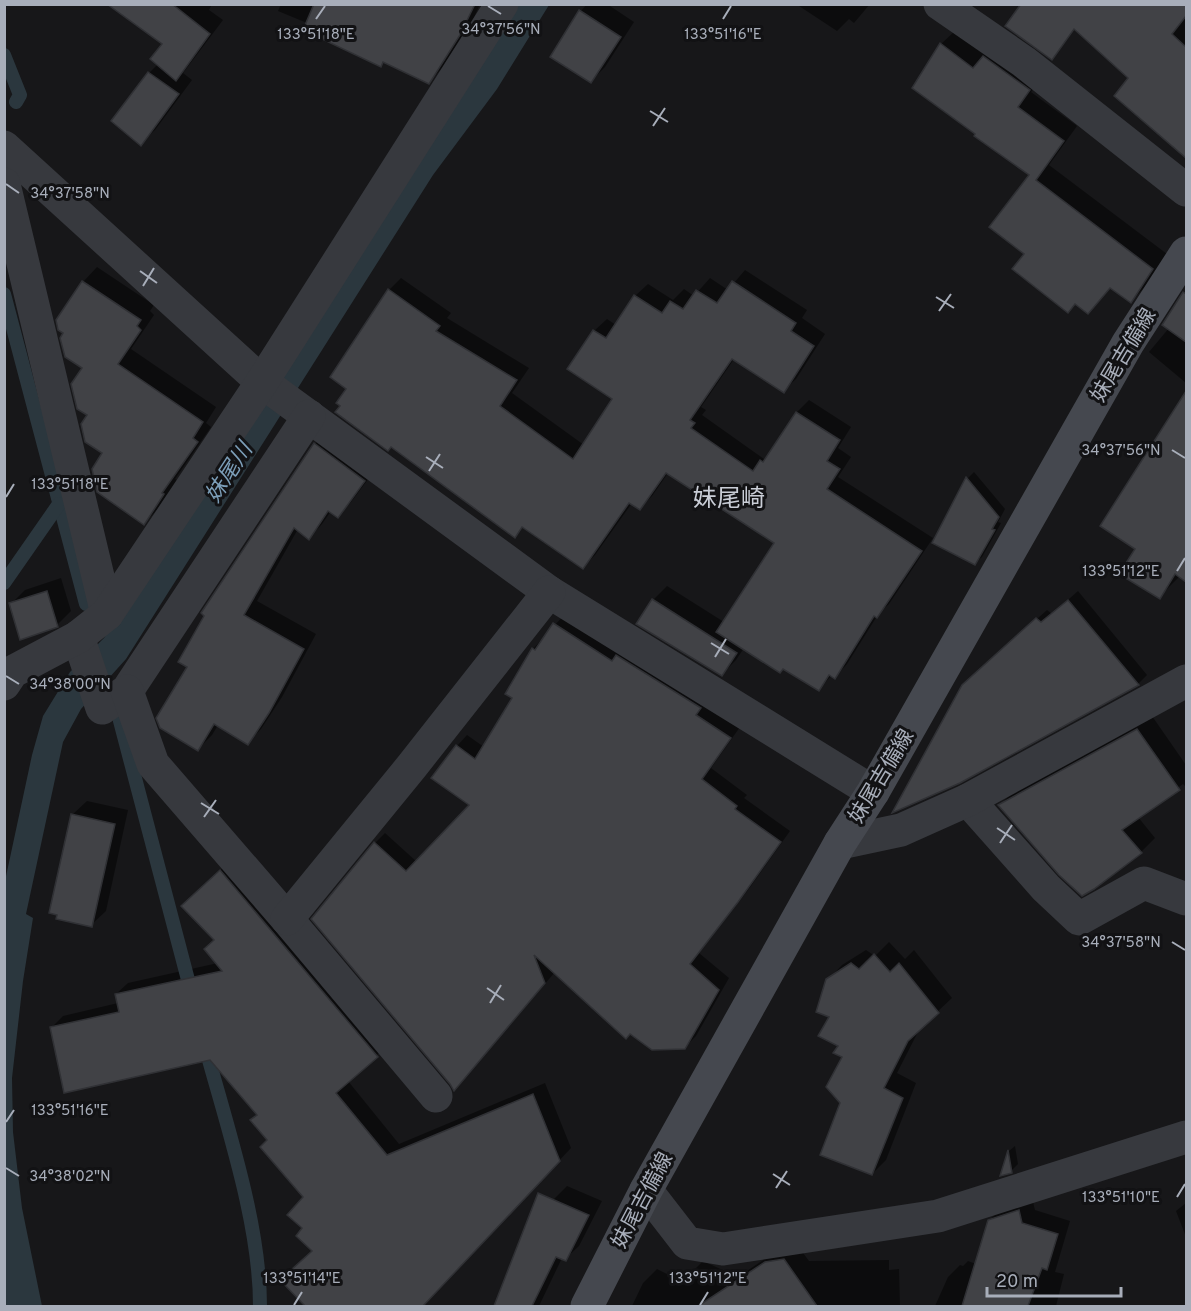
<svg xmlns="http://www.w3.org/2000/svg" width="1191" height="1311" font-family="Overpass,'Noto Sans JP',sans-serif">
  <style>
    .water { fill: #2b373e }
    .shadow { fill: #0007 }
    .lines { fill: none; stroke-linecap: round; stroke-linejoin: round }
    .stream { stroke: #2b373e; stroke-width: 14 }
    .building { fill: #414246; stroke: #303135; stroke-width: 1.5 }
    .minor { stroke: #37393e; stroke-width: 33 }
    .secondary { stroke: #45484f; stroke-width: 33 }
    .ticks { fill: none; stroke: #a8aeba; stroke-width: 2 }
    .labels { text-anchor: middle; stroke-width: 6; stroke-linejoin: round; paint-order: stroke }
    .street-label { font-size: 21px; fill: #a8aeba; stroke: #121214 }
    .water-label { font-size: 22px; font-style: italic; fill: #7c9eb8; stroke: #121214 }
    .quarter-label { font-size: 24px; fill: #c9cdd6; stroke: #121214 }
    .ticks-label { font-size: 15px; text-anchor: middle; fill: #a8aeba; stroke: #121214; stroke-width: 6; stroke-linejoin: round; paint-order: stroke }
  </style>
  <rect width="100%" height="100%" fill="#171719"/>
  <path class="water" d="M512,5H549L497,89L433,175L126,659L81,709L63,742L26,914L33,918L23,981L12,1078L13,1132L22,1208L42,1306H5V881L32,755L43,716L70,672L104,638L115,623Z"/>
  <g class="shadow">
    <path d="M152,4H212L209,10L223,20L183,73L192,80L155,130L140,144L113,121L149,73L158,64L164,43Z"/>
    <path d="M281,4H480L473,20L442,68L429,82L385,61L381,65L307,23L278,11Z"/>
    <path d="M587,4H607L634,22L605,67L591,81L552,57L581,11Z"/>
    <path d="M796,4H870L854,23L849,19L837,31Z"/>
    <path d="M1139,4H1186V156L1116,96L1130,77L1075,28L1065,40L1019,9Z"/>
    <path d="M956,30L1043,76L1031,92L1077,126L1049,165L1167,254L1145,287L1131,301L1111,287L1088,312L1076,303L1068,311L1026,253L1031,174L941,44Z"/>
    <path d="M97,267L154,305L150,311L154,315L131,349L216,407L206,423L211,427L175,479L177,480L158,509L144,523L104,453L89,414L84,368L58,321L83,282Z"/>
    <path d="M745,270L807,310L802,318L825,334L796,379L783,391L734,359L701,407L706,410L702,415L764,459L772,451L797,412L809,400L851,427L838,448L851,457L838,477L933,538L889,604L879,613L847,664L835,677L832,675L819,689L784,667L744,648L736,660L721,675L653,600L667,586L724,622L776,543L668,473L652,496L640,508L632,503L595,555L583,567L524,526L514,536L348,388L389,290L401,278L451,313L447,318L529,368L512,393L584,445L614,398L594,331L607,319L616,325L635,296L648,284L673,300L684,289L694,296L710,278L728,290Z"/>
    <path d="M1186,291V383L1149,352L1169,328L1164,324Z"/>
    <path d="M1186,394V580L1180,576L1159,597L1137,548L1102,525Z"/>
    <path d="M329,430L378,466L351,502L337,516L331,511L322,524L309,538L298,529L257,601L316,634L282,697L261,729L247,743L218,725L212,735L198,749L161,727L315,444Z"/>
    <path d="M974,472L1005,509L998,522L1001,523L982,557L975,563L934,542L968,478Z"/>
    <path d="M61,578L71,611L57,625L11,604L25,590Z"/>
    <path d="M1078,591L1147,675L1138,684L973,676L1047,610L1052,614Z"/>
    <path d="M565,614L740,727L711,768L747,795L744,798L790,831L748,890L699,953L729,978L696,1036L685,1047L555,972L464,1079L375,843L385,833L417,862L472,805L457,746L467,735L484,747L514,698L533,649Z"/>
    <path d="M1152,716L1186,765V787L1183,784L1138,817L1155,838L1141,852L1000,805L1014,791Z"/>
    <path d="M87,801L128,810L106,911L91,925L72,815Z"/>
    <path d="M232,859L389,1044L348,1081L399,1144L545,1083L571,1148L422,1306H307L282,1280L313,1250L305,1228V1197L269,1140L258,1115L211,1059L51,1028L63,1016L118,1003L116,994L128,983L218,963L216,939L195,894Z"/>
    <path d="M889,942L905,959L914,950L952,998L920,1028L897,1073L916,1083L886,1160L872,1174L842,1103L844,1056L831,1016L828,980L842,965L866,950L875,956Z"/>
    <path d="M1015,1146L1018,1164L1011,1171L1003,1174L1009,1151Z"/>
    <path d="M567,1186L602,1201L579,1246L565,1259L562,1258L539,1306H497L553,1200Z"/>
    <path d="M1032,1198L1035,1210L1070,1221L1055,1272L1064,1274L1056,1306H935L948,1277L960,1265L963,1266L968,1261L976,1264L989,1221L1002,1207Z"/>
    <path d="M1186,1203V1237L1176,1211Z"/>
    <path d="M798,1246L809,1261L889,1260V1270L899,1269L900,1306H632L643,1283L657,1269L685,1283L689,1275L703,1261L738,1277L781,1248Z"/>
  </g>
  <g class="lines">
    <g class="stream">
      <path d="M4,55L20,95L16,102"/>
      <path d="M4,294L86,604"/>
      <path d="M4,583L59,504"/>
      <path d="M120,721L192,995"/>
      <path d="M204,1042C226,1124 260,1222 260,1306"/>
    </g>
  </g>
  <g class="building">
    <path d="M107,4H172L210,34L176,81L150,59L162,44Z"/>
    <path d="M314,4H475L460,35L429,84L383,62L381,67L303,30Z"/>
    <path d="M1021,4H1186V16L1172,34L1186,47V158L1114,96L1128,78L1074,29L1052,60L1005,26Z"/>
    <path d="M579,10L621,37L591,83L550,57Z"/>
    <path d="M940,43L973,68L983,56L1030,90L1018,107L1064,141L1036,180L1153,269L1131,303L1110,288L1088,314L1075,304L1068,313L1012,269L1024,254L989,227L1029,175L974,136L975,134L912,88Z"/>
    <path d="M148,72L179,94L141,146L111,121Z"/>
    <path d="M82,281L141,320L137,326L141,330L118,364L203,422L193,438L198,442L162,493L164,494L144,525L97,492L92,469L102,453L85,442L81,424L87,415L77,409L71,384L82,368L65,357L60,338L63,333L58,330L56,320Z"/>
    <path d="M732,281L796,323L791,331L814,346L784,393L732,359L690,420L695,423L691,428L753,471L760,460L763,462L796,412L840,440L827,461L840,469L827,489L922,551L877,618L874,616L835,679L829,675L819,691L783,669L780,673L716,632L774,543L666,473L640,510L629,503L583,569L522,527L515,538L391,447L388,451L335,412L340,406L336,403L346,389L330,377L388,289L440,326L436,331L517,380L500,406L573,459L612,399L567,369L593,330L606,338L634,295L662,313L670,301L683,309L696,290L717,303Z"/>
    <path d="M1183,292L1186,294V342L1162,325Z"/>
    <path d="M1186,391V582L1175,574L1160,599L1119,574L1135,549L1100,526Z"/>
    <path d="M314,443L365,481L338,518L328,511L309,540L294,528L244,615L304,649L269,713L248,745L214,724L198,751L160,728L156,718L187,667L178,662L204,616L201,613Z"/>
    <path d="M966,477L999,517L992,529L995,530L975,565L932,543Z"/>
    <path d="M47,591L58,627L20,640L9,603Z"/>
    <path d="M652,599L737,653L722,676L636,624Z"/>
    <path d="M1068,600L1139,685L960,783L892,813L962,685L1036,618L1041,622Z"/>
    <path d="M553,623L612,661L616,655L701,708L696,715L731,738L702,779L737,806L735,809L781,842L738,902L690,964L719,990L685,1049L652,1050L630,1034L626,1039L534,955L545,983L454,1091L450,1084L311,919L374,842L406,871L469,805L431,778L456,745L475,759L512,698L505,694L532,648L535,650Z"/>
    <path d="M1137,729L1180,790L1122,830L1142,853L1094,889L1082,896L1059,875L998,805Z"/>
    <path d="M71,814L115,824L92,927L56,919L57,915L49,913Z"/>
    <path d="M220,870L378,1057L336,1093L387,1155L533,1094L560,1161L423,1306H305L280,1280L312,1251L296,1236L302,1228L287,1215L303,1197L260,1147L267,1140L250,1120L257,1115L210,1060L64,1093L50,1027L119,1012L115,994L222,971L204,949L214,940L181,906Z"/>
    <path d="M874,954L890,972L899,963L939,1013L908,1041L884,1088L903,1098L872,1175L820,1155L840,1103L826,1087L842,1057L833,1053L838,1046L818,1036L829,1017L816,1012L826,979L851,963L859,969Z"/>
    <path d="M1008,1150L1012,1173L1000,1176Z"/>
    <path d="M538,1193L589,1215L566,1261L556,1257L532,1306H494Z"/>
    <path d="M1019,1210L1022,1223L1058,1234L1047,1270L1042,1268L1028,1306H962L988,1220Z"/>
    <path d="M784,1259L817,1306H698L765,1262Z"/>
  </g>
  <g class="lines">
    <g class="minor">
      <path d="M940,4L1024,62L1186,190"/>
      <path d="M4,147L262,382L549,592L873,792"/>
      <path d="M4,184L107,614"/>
      <path d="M78,637L102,708L127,691L309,416"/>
      <path d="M4,684L12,672L78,637L107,614L262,382L502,4"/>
      <path d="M127,691L153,764L287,919L436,1096"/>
      <path d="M968,800L1046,888L1079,919L1144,883L1186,899"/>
      <path d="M840,843L901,830L968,800L1186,681"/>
      <path d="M287,919L412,766L549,592"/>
      <path d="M646,1190L687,1243L723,1249L938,1216L1186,1137"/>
    </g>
    <path class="secondary" d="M587,1306L646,1190L840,843L873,792L1128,343L1186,253"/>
  </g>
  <path class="ticks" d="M488,6L501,14M316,19L325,6M723,19L731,6M650,111L668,122M653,126L665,108M6,184L19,193M140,271L157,283M143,286L154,268M936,297L954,308M939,311L951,294M1172,450L1185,458M426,457L443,468M429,471L440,454M6,497L14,484M1177,571L1185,558M711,643L729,654M715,657L726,639M6,676L19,684M201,803L219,814M204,817L216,800M997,828L1015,840M1000,843L1012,825M1172,942L1185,950M487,988L504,1000M490,1003L501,985M6,1122L14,1110M6,1168L19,1176M773,1174L790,1185M776,1188L787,1171M1177,1197L1185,1184M294,1305L302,1292M700,1305L708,1292"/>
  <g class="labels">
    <g class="street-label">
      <text transform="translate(1123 355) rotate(-59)" y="7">妹尾吉備線</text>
      <text transform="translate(881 776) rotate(-59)" y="7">妹尾吉備線</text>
      <text transform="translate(642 1200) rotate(-62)" y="7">妹尾吉備線</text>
    </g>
    <g class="water-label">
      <text transform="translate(228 472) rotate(-57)" y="8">妹尾川</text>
    </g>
    <g class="quarter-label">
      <text x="729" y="506">妹尾崎</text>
    </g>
  </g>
  <g class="ticks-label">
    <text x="501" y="34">34°37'56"N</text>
    <text x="316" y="39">133°51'18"E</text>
    <text x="723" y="39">133°51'16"E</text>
    <text x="70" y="198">34°37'58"N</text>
    <text x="1121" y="455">34°37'56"N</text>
    <text x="70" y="489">133°51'18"E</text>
    <text x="1121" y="576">133°51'12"E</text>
    <text x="70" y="689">34°38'00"N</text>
    <text x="1121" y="947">34°37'58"N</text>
    <text x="70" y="1115">133°51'16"E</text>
    <text x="70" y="1181">34°38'02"N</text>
    <text x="1121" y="1202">133°51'10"E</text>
    <text x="302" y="1283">133°51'14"E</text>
    <text x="708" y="1283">133°51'12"E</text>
  </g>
  <rect width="1191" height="1311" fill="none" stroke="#a8aeba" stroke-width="12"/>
  <path d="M987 1287v9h134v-9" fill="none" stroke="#a8aeba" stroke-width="3"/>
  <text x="996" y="1287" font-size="18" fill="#a8aeba" stroke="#121214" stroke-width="4.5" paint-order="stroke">20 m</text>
</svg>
